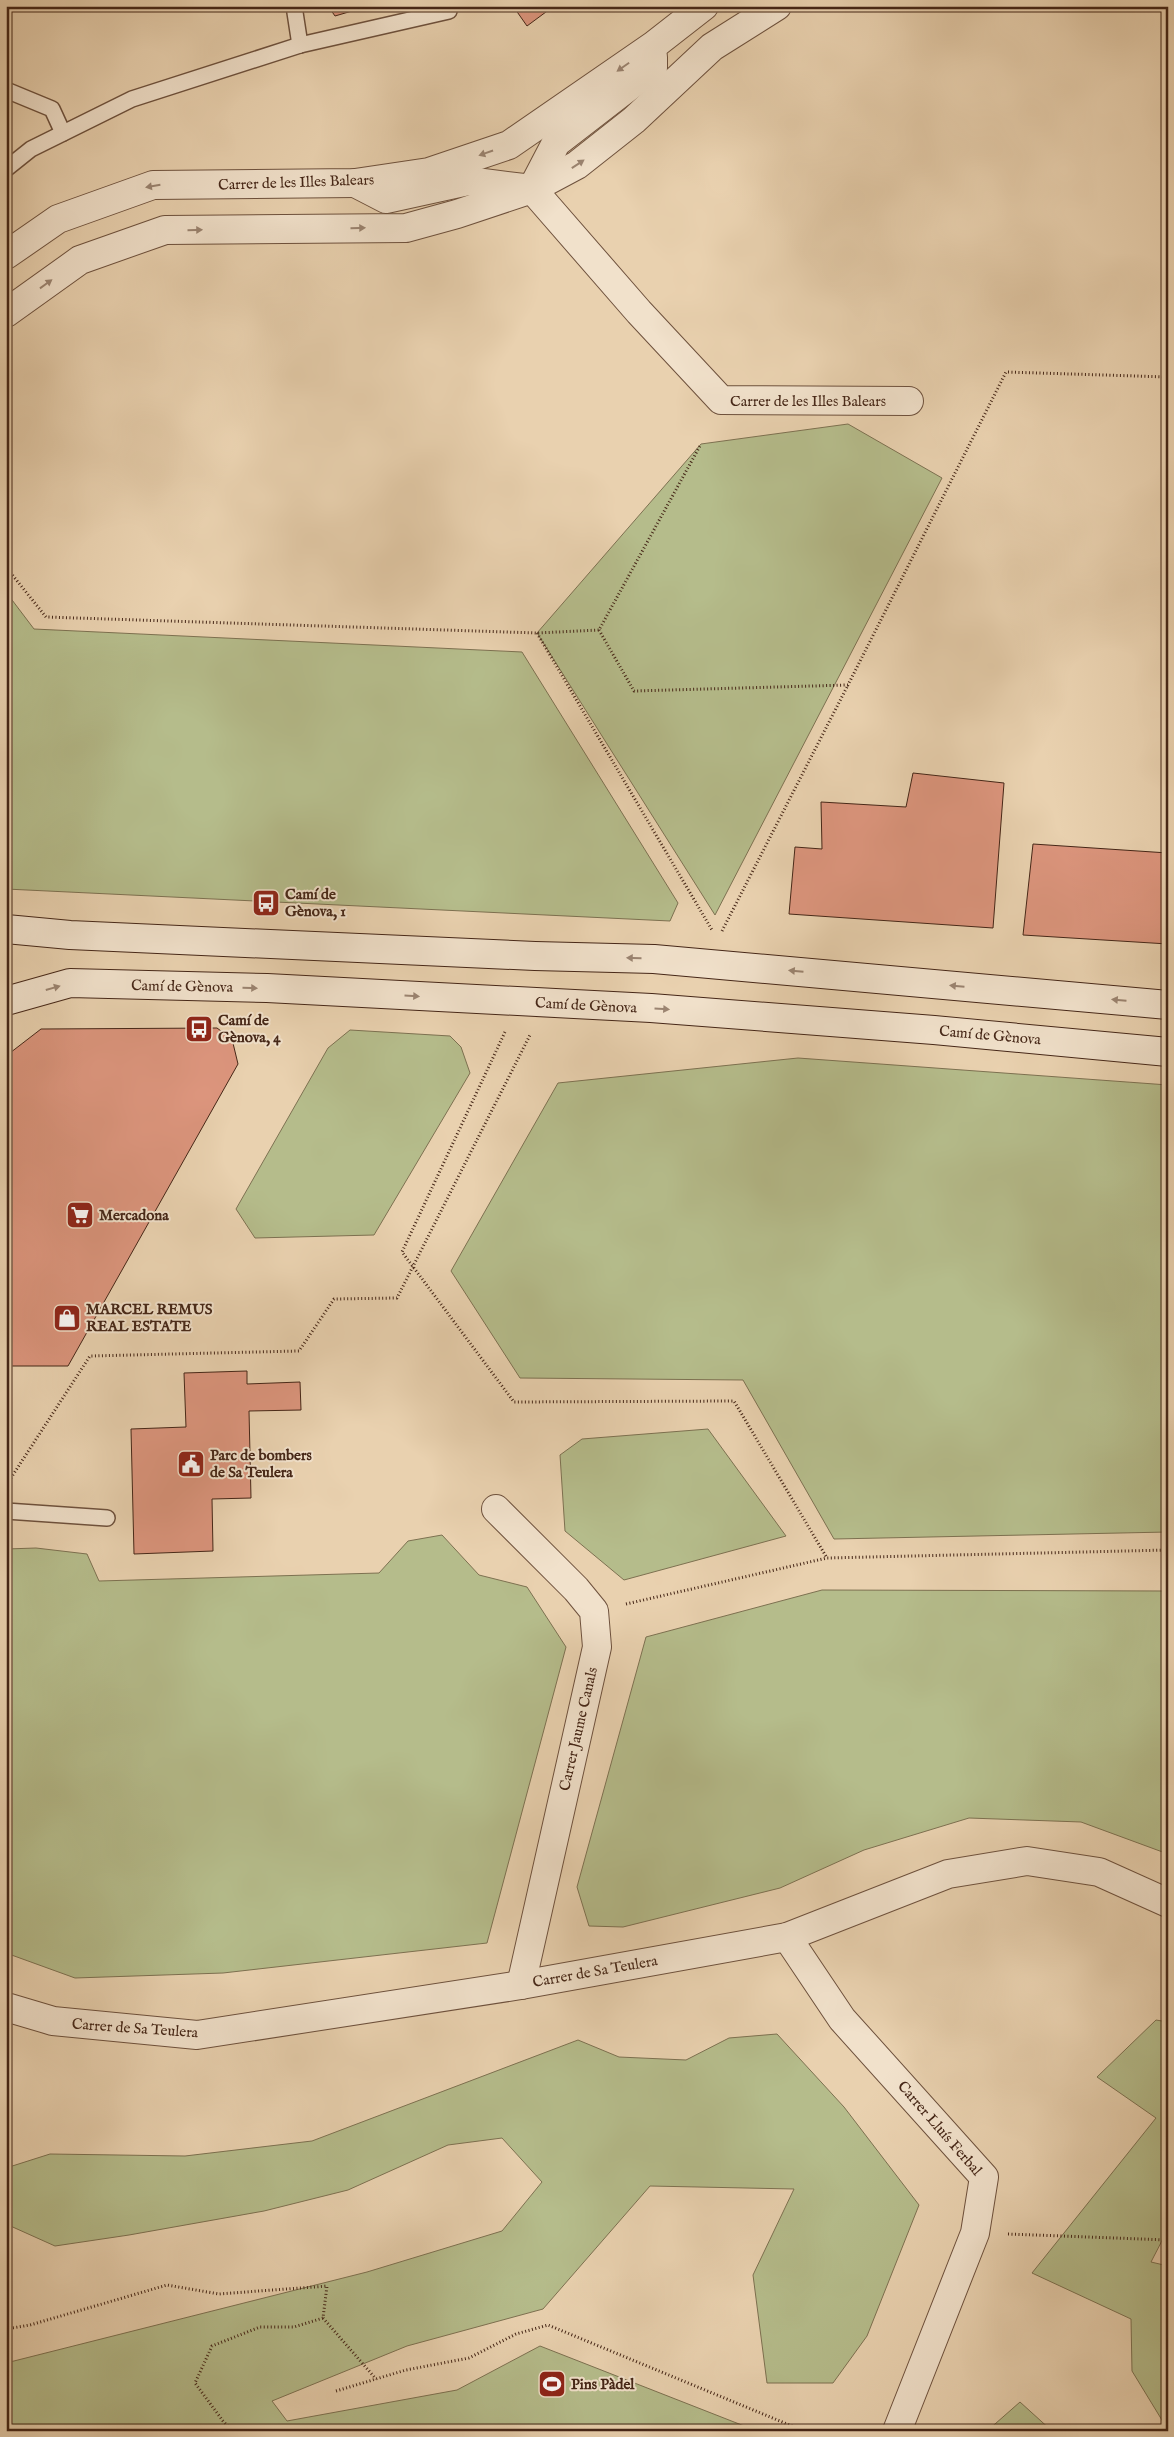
<svg xmlns="http://www.w3.org/2000/svg" width="1174" height="2437" font-family="'IM FELL English',serif">
  <style>
    .green { fill: #b5bc8b; stroke: #7d7151 }
    .building { fill: #dc957d; stroke: #452617 }
    .lines { fill: none; stroke-linecap: round; stroke-linejoin: round }
    .lane-casing { stroke: #6e513d; stroke-width: 18 }
    .street-casing { stroke: #6e513d; stroke-width: 30 }
    .secondary-casing { stroke: #452617; stroke-width: 30 }
    .path { stroke: #452617; stroke-width: 3; stroke-dasharray: 1 2.5; stroke-linecap: butt }
    .lane { stroke: #f1e1cb; stroke-width: 15 }
    .street { stroke: #f1e1cb; stroke-width: 28 }
    .secondary { stroke: #f1e1cb; stroke-width: 28 }
    .oneway { fill: #9b8471 }
    .labels { text-anchor: middle; stroke-width: 4; stroke-linejoin: round; paint-order: stroke }
    .street-label { font-size: 15px; fill: #452617; stroke: #f1e1cb }
    .poi-label { font-size: 15px; font-weight: bold; fill: #452617; stroke: #f1e1cb; text-anchor: start }
  </style>
  <rect width="100%" height="100%" fill="#e9d1af"/>
  <filter id="stains"><feTurbulence type="fractalNoise" baseFrequency=".004" numOctaves="4"/><feColorMatrix values="0 0 0 0 .2 0 0 0 0 .09 0 0 0 0 .02 0 0 0 .5 -.17"/></filter>
  <radialGradient id="worn" r=".72"><stop offset=".6" stop-color="#630" stop-opacity="0"/><stop offset="1" stop-color="#630" stop-opacity=".3"/></radialGradient>
  <g class="green">
    <path d="M848,424L942,478L715,915L537,633L701,444Z"/>
    <path d="M6,592L34,629L522,652L678,903L670,921L6,889Z"/>
    <path d="M350,1030L450,1036L461,1047L470,1073L374,1235L255,1238L236,1209L328,1048Z"/>
    <path d="M798,1058L1168,1085V1532L834,1539L743,1380L520,1378L451,1271L558,1083Z"/>
    <path d="M708,1429L786,1536L624,1580L565,1531L560,1455L582,1439Z"/>
    <path d="M442,1535L479,1575L527,1587L566,1647L487,1943L223,1973L75,1978L6,1953V1549L36,1548L87,1554L99,1581L379,1573L408,1541Z"/>
    <path d="M822,1590L1168,1591V1854L1081,1822L969,1818L864,1850L780,1888L623,1927L589,1926L577,1887L646,1637Z"/>
    <path d="M1156,2020L1168,2022V2229L1151,2262L1168,2266V2430L1132,2371L1131,2319L1032,2273L1156,2118L1097,2077Z"/>
    <path d="M777,2034L844,2107L919,2205L867,2336L833,2383H767L753,2275L794,2189L650,2186L543,2309L407,2346L272,2401L287,2421L457,2390L540,2346L757,2431H6V2363L367,2272L502,2231L542,2182L502,2138L448,2145L348,2190L264,2211L129,2235L55,2246L6,2224V2168L50,2154L185,2156L312,2141L578,2040L619,2057L686,2060L729,2038Z"/>
    <path d="M1020,2402L1052,2431H987Z"/>
  </g>
  <g class="building">
    <path d="M328,6H369L335,16Z"/>
    <path d="M513,6H554L527,26Z"/>
    <path d="M913,773L1004,783L993,928L789,914L795,847L822,849L821,802L906,807Z"/>
    <path d="M1033,844L1168,853V944L1023,935Z"/>
    <path d="M217,1028L232,1039L238,1064L68,1366H6V1056L41,1029Z"/>
    <path d="M247,1371V1384L300,1382L301,1410L249,1411L251,1498L212,1499L213,1551L134,1554L131,1429L186,1427L184,1373Z"/>
  </g>
  <g class="lines">
    <g class="lane-casing">
      <g id="lane">
        <path d="M294,6L300,45"/>
        <path d="M6,90L52,109L63,133"/>
        <path d="M6,169L31,149L132,99L300,45L449,11"/>
        <path d="M6,1511L107,1518"/>
      </g>
    </g>
    <g class="street-casing">
      <g id="street">
        <path d="M355,183L386,199L468,181L532,189L556,143L653,68V57"/>
        <path d="M532,189L639,312L721,400L909,401"/>
        <path d="M6,255L58,219L153,185L355,183L429,172L509,145L654,45L704,6"/>
        <path d="M6,313L80,260L165,230L406,228L457,214L532,189L577,165L634,120L712,47L777,6"/>
        <path d="M496,1509L576,1589L594,1611L597,1647L521,1985"/>
        <path d="M787,1937L842,2019L984,2177L975,2233L897,2431"/>
        <path d="M6,2007L53,2021L197,2035L521,1985L787,1937L948,1874L1027,1861L1099,1872L1168,1903"/>
      </g>
    </g>
    <g class="secondary-casing">
      <g id="secondary">
        <path d="M6,929L70,935L535,956L654,959L1168,1005"/>
        <path d="M6,1001L70,983L267,988L651,1008L934,1030L1168,1052"/>
      </g>
    </g>
    <g class="path">
      <path d="M6,567L46,617L537,633L599,630L701,444"/>
      <path d="M599,630L634,691L848,685L1006,372L1168,377"/>
      <path d="M537,633L712,930"/>
      <path d="M722,931L848,685"/>
      <path d="M505,1032L402,1252L514,1402L734,1401L827,1558"/>
      <path d="M7,1484L90,1356L299,1351L334,1299L397,1298L530,1035"/>
      <path d="M626,1604L827,1558L1168,1550"/>
      <path d="M1008,2234L1168,2240"/>
      <path d="M323,2318L376,2379"/>
      <path d="M6,2329L30,2325L167,2285L219,2294L327,2286L323,2318L294,2327H260L212,2346L195,2383L223,2421L232,2431"/>
      <path d="M336,2391L406,2370L469,2358L516,2334L548,2325L804,2431"/>
    </g>
    <use href="#lane" class="lane"/>
    <use href="#street" class="street"/>
    <use href="#secondary" class="secondary"/>
  </g>
  <defs><path id="oneway-solid" d="M-6-.8H1V-3.2L6.5 0L1 3.2V.8H-6Z" transform="scale(1.25)"/></defs>
  <g class="oneway">
    <use href="#oneway-solid" transform="translate(623 67) rotate(145)"/>
    <use href="#oneway-solid" transform="translate(486 153) rotate(161)"/>
    <use href="#oneway-solid" transform="translate(578 164) rotate(-34)"/>
    <use href="#oneway-solid" transform="translate(153 186) rotate(170)"/>
    <use href="#oneway-solid" transform="translate(358 228) rotate(-1)"/>
    <use href="#oneway-solid" transform="translate(195 230) rotate(-1)"/>
    <use href="#oneway-solid" transform="translate(46 284) rotate(-36)"/>
    <use href="#oneway-solid" transform="translate(634 958) rotate(-179)"/>
    <use href="#oneway-solid" transform="translate(796 971) rotate(-175)"/>
    <use href="#oneway-solid" transform="translate(957 986) rotate(-175)"/>
    <use href="#oneway-solid" transform="translate(53 988) rotate(-16)"/>
    <use href="#oneway-solid" transform="translate(250 988) rotate(1)"/>
    <use href="#oneway-solid" transform="translate(412 996) rotate(3)"/>
    <use href="#oneway-solid" transform="translate(1119 1000) rotate(-175)"/>
    <use href="#oneway-solid" transform="translate(662 1009) rotate(4)"/>
  </g>
  <defs>
    <g id="bus-square" transform="scale(1.4375)"><rect x="-9" y="-9" width="18" height="18" rx="4" fill="#8f2418" stroke="#f1e1cb"/><path d="M-5-6H5V4H4V6H2V4H-2V6H-4V4H-5ZM-3.5-4V0h7V-4ZM-3.5 1.2v1.5H-2V1.2ZM2 1.2v1.5H3.5V1.2Z" fill="#fff"/></g>
    <g id="supermarket-square" transform="scale(1.4375)"><rect x="-9" y="-9" width="18" height="18" rx="4" fill="#8f2418" stroke="#f1e1cb"/><path d="M-6-5.5h2.5l.6 2H6L4.5 2H-2.5L-4.4-4H-6ZM-1.5 3.2a1.3 1.3 0 1 0 .1 0ZM3 3.2a1.3 1.3 0 1 0 .1 0Z" fill="#fff"/></g>
    <g id="shop-square" transform="scale(1.4375)"><rect x="-9" y="-9" width="18" height="18" rx="4" fill="#8f2418" stroke="#f1e1cb"/><path d="M-5-2.5h2.3a2.7 3.5 0 0 1 5.4 0H5L5.5 6h-11ZM-1.5-2.5h3a1.5 2.3 0 0 0-3 0Z" fill="#fff"/></g>
    <g id="civic-square" transform="scale(1.4375)"><rect x="-9" y="-9" width="18" height="18" rx="4" fill="#8f2418" stroke="#f1e1cb"/><path d="M-.6-6.5H3V-4.5H.6V-3L4-1V1h2V6H-6V1h2V-1L-.6-3ZM-1.2 2.5V6h2.4V2.5Z" fill="#fff"/></g>
    <g id="stadium-square" transform="scale(1.4375)"><rect x="-9" y="-9" width="18" height="18" rx="4" fill="#8f2418" stroke="#f1e1cb"/><path d="M0-5a6.5 5 0 1 0 0 10a6.5 5 0 1 0 0-10ZM-3.5-1.8h7v3.6h-7Z" fill="#fff"/></g>
  </defs>
  <g fill-rule="evenodd">
    <use href="#bus-square" x="266" y="903"/>
    <use href="#bus-square" x="199" y="1029"/>
    <use href="#supermarket-square" x="80" y="1215"/>
    <use href="#shop-square" x="67" y="1318"/>
    <use href="#civic-square" x="191" y="1464"/>
    <use href="#stadium-square" x="552" y="2384"/>
  </g>
  <g class="labels">
    <g class="street-label">
      <text transform="translate(296 182) rotate(-2)" y="5">Carrer de les Illes Balears</text>
      <text x="808" y="406">Carrer de les Illes Balears</text>
      <text transform="translate(182 986) rotate(1)" y="5">Camí de Gènova</text>
      <text transform="translate(586 1005) rotate(3)" y="5">Camí de Gènova</text>
      <text transform="translate(990 1035) rotate(5)" y="5">Camí de Gènova</text>
      <text transform="translate(578 1729) rotate(-77)" y="5">Carrer Jaume Canals</text>
      <text transform="translate(595 1971) rotate(-10)" y="5">Carrer de Sa Teulera</text>
      <text transform="translate(135 2028) rotate(4)" y="5">Carrer de Sa Teulera</text>
      <text transform="translate(940 2128) rotate(49)" y="5">Carrer Lluís Ferbal</text>
    </g>
    <g class="poi-label">
      <text x="285" y="899">Camí de<tspan x="285" dy="17">Gènova, 1</tspan></text>
      <text x="218" y="1025">Camí de<tspan x="218" dy="17">Gènova, 4</tspan></text>
      <text x="99" y="1220">Mercadona</text>
      <text x="86" y="1314">MARCEL REMUS<tspan x="86" dy="17">REAL ESTATE</tspan></text>
      <text x="210" y="1460">Parc de bombers<tspan x="210" dy="17">de Sa Teulera</tspan></text>
      <text x="571" y="2389">Pins Pàdel</text>
    </g>
  </g>
  <rect width="1174" height="2437" fill="none" stroke="#e9d1af" stroke-width="25"/>
  <rect x="8" y="8" width="1159" height="2422" fill="none" stroke="#452617" stroke-width="2.5"/>
  <rect x="12" y="12" width="1149" height="2412" fill="none" stroke="#452617"/>
  <rect width="100%" height="100%" filter="url(#stains)"/>
  <rect width="100%" height="100%" fill="url(#worn)"/>
</svg>
